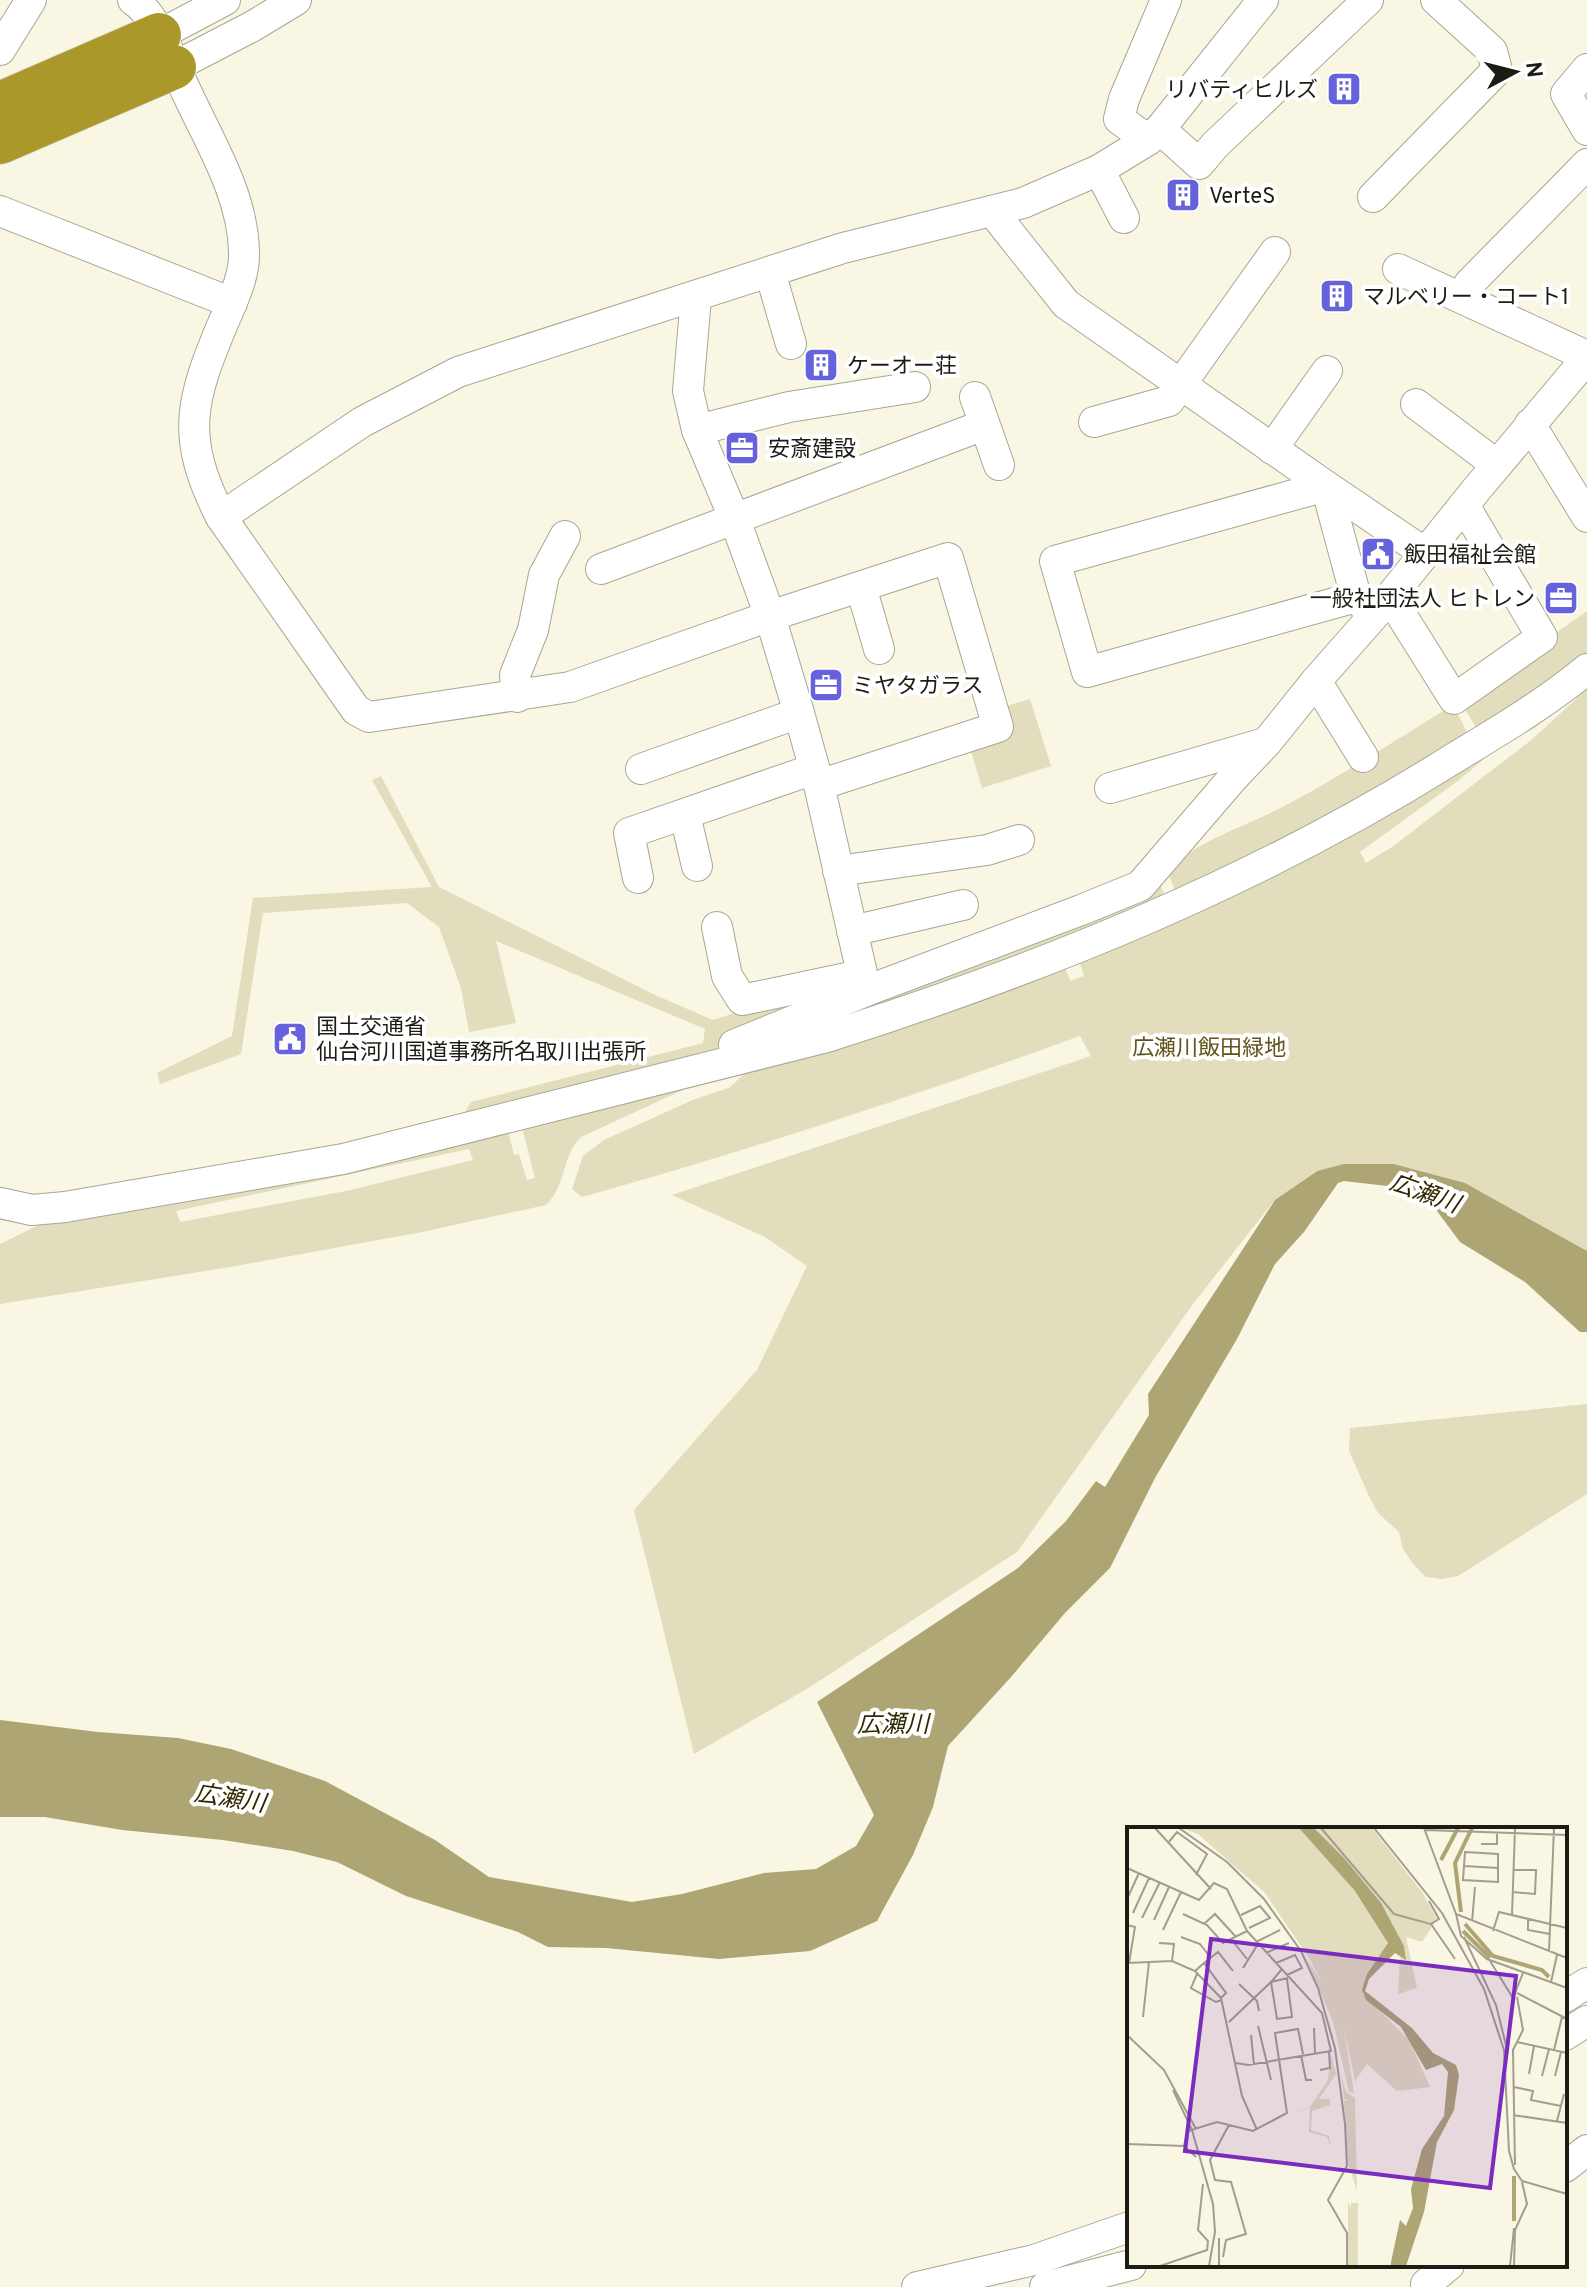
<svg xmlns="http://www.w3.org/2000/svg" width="1587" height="2287" font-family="Overpass,'Noto Sans JP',sans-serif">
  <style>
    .green { fill: #e2ddbd; fill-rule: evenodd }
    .water { fill: #ada574 }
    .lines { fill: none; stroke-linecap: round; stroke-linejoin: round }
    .minor-casing { stroke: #a8a694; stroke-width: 32 }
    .highway-casing { stroke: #dfdfde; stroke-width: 46 }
    .minor { stroke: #fff; stroke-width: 30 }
    .highway { stroke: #aa992a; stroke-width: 44 }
    .labels { text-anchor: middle; stroke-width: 8; stroke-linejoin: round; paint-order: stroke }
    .poi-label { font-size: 22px; fill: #1c1b14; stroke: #fff; text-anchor: start }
    .park-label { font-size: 22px; fill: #5f551b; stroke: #fff }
    .water-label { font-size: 24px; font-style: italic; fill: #312a00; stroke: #fff }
    .inset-river { fill: none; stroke: #ada574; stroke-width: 4 }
    .inset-road { fill: none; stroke: #a19e90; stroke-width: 2 }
    .view { fill: #7b2cbf; fill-opacity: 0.15; stroke: #7b2cbf; stroke-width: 4 }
    .inset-edge { fill: none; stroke: #1c1b14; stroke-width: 4 }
  </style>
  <rect width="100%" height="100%" fill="#f9f6e3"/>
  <g class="green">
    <path d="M1587,611V660L1480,734L1460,701Z"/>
    <path d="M1587,686V1251L1465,1183L1394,1164L1316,1171L1274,1201L1193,1304L1017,1552L810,1687L694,1754L634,1510L757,1370L807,1266L765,1237L672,1195L1091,1056L1080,1036C915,1096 750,1150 582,1197L572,1189L583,1156L604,1140L695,1099L729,1088L752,1067L1063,962L1070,981L1084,976L1078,956L1528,722L1459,780L1360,852L1366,863L1392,847L1530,741L1574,701Z"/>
    <path d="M1030,699L1051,766L982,788L970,748L1011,735L1003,707Z"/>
    <path d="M1453,705L1471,740L1178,898L1167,870C1201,838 1250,825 1290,803C1346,773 1399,738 1453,705Z"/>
    <path d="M381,776L439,887L653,994L713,1020L741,1011L849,988L723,1044L704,1056L460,1120L471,1102L703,1043L705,1029L496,941L516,1023L469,1032L461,988L439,927L407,903L263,913L241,1054L160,1084L157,1073L232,1036L253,898L432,887L372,780Z"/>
    <path d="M1158,878L1167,902L830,1030L768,1038Z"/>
    <path d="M700,1082L581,1137C561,1157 567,1185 546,1205L422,1232L230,1267L0,1304V1244L59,1215L202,1199L305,1180L508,1131L514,1155L519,1154L527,1180L535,1178L522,1127ZM469,1149L473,1160L346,1191L180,1222L176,1211Z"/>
    <path d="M1587,1404V1494L1458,1576L1442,1579L1426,1577L1413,1564L1403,1549L1399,1532L1378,1513L1369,1496L1349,1451L1350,1428Z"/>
  </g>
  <path class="water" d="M1344,1164H1394L1465,1183L1587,1251V1332H1580L1525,1282L1460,1242L1431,1203L1396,1187L1344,1181L1338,1183L1304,1232L1275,1264L1237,1339L1155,1478L1110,1568L1065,1613L1011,1677L948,1746L933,1807L913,1855L877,1921L810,1951L719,1959L606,1948L548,1947L518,1932L406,1896L337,1862L293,1851L223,1840L122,1830L45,1817H0V1720L98,1732L178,1738L231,1749L325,1781L435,1840L489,1877L632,1902L682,1894L764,1873L816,1869L856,1846L874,1815L817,1702L1018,1568L1066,1521L1096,1481L1105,1487L1149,1415L1148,1394L1275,1200L1317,1171Z"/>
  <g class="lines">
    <g class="minor-casing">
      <g id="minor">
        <path d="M133,0C159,17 173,65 187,93C210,143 243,195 244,252C245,275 233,300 224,321C190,401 180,437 221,517L356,710L369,717L570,687L770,616L948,558L998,727L819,785"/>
        <path d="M159,35L225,0"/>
        <path d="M0,50L31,0"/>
        <path d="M174,67L253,26L296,0"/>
        <path d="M1587,69L1566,94L1587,130"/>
        <path d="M1160,129L1199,164L1215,145L1368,0"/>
        <path d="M1148,140L1119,119L1124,99L1166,0"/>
        <path d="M1099,170L1124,218"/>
        <path d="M1373,197L1494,73L1496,66L1492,51L1436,0"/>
        <path d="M0,211L232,303"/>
        <path d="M992,211L1066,304L1326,486L1356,597L1369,611"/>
        <path d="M1398,269L1587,356"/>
        <path d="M770,272L791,344"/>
        <path d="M1469,284L1587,164"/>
        <path d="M696,297L688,391L697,430L735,520L770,616L799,713L819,785L866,991L1081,910L1140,886L1232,779L1267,742L1316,681L1390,597L1476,490L1587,358"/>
        <path d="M975,397L999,465"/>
        <path d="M1416,404L1497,465"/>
        <path d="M1094,422L1169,401L1275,252"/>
        <path d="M1530,424L1587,517"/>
        <path d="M697,430L789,407L915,387"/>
        <path d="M1272,449L1327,371"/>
        <path d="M221,517L362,422L458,372L843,248L1023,203L1099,170L1148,140L1160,129L1263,0"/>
        <path d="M601,569L984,425"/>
        <path d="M861,587L879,649"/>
        <path d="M1356,597L1087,672L1055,561L1326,486L1425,553"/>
        <path d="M1390,597L1454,699L1542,637L1464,505"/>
        <path d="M1316,681L1363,757"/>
        <path d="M517,697L515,675L533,630L544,575L565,536"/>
        <path d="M641,769L799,713"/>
        <path d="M1110,788L1265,743"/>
        <path d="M685,815L697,866"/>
        <path d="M838,871L987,850L1019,840"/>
        <path d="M638,878L629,833L814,769"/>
        <path d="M717,927L727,976L742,1000L861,975"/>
        <path d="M852,931L963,905"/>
        <path d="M734,1045L866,991"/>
        <path d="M0,1203L32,1210L65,1207L343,1159L827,1037C1044,968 1257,882 1451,760C1497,732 1545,704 1587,669"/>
        <path d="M1565,1997L1587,1983"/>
        <path d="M1565,2035L1587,2021"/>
        <path d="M1565,2167L1587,2150"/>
        <path d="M917,2287L1034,2260L1129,2227"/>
        <path d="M1045,2287L1131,2265"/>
        <path d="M1427,2287L1426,2284L1449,2265"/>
      </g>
    </g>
    <g class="highway-casing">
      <g id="highway">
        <path d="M0,104L159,35"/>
        <path d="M0,142L174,67"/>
      </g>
    </g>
    <use href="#minor" class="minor"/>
    <use href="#highway" class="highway"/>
  </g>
  <defs>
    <g id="building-square" transform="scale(1.8)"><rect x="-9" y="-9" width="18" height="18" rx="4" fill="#6562db" stroke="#fff"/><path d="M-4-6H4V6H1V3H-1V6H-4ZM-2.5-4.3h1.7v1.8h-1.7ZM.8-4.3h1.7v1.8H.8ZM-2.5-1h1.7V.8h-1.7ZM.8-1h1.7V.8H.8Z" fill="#fff"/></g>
    <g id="office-square" transform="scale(1.8)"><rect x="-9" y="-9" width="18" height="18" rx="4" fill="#6562db" stroke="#fff"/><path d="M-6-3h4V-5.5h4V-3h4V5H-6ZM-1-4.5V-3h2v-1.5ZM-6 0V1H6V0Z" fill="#fff"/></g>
    <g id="civic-square" transform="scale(1.8)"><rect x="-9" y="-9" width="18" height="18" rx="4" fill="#6562db" stroke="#fff"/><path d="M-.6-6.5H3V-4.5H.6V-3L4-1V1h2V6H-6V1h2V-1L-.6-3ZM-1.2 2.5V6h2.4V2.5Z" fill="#fff"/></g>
  </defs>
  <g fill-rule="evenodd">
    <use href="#building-square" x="1344" y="89"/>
    <use href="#building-square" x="1183" y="195"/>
    <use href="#building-square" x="1337" y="296"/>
    <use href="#building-square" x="821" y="365"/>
    <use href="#office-square" x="742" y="448"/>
    <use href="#civic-square" x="1378" y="554"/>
    <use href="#office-square" x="1561" y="598"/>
    <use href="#office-square" x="826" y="685"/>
    <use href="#civic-square" x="290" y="1039"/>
  </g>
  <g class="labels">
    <g class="poi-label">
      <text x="1318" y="97" text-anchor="end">リバティヒルズ</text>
      <text x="1209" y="203">VerteS</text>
      <text x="1363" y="304">マルベリー・コート1</text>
      <text x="847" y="373">ケーオー荘</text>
      <text x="768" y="456">安斎建設</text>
      <text x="1404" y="562">飯田福祉会館</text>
      <text x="1535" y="606" text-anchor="end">一般社団法人 ヒトレン</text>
      <text x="852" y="693">ミヤタガラス</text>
      <text x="316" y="1034">国土交通省<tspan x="316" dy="25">仙台河川国道事務所名取川出張所</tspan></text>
    </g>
    <g class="park-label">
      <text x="1209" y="1055">広瀬川飯田緑地</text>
    </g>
    <g class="water-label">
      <text transform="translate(1425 1193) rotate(20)" y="8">広瀬川</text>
      <text x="893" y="1732">広瀬川</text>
      <text transform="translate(230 1798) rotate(9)" y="8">広瀬川</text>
    </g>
  </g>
  <g transform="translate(1127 1827)">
    <rect width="440" height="440" fill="#f9f6e3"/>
    <path d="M54,1H172L177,5L228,64L259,110L261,122L240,147L236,167L282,213L303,260L270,264L240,237L228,254L216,196L227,266L222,265L206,195L179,131L195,155L182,131L138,66L71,7ZM187,1H245L295,65L310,92L295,115L279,110L290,161L271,167L273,128L276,135L265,96ZM204,226L209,247L192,272H203V278L185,284L184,303L202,309L204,320L200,310L182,305L183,281L168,286L183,280L201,253ZM214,248L219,265L228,271L230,364L221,336L217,274L222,272H217ZM221,375L224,381V376H231V439H221Z" fill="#e2ddbd"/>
    <path d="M172,1H187L217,31L254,76L277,119L279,133L268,126L242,152L238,164L285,201L306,226L329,238L332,248L327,283L310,315L297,385L279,439H264V435L273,393L279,399L286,381L284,362L295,322L317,289L321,245L315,237L299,243L274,200L239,173L235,163L240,147L261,116L228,64Z" fill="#ada574"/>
    <path class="inset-river" d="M314,33L331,1M334,85L328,36L345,1M338,97L366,129L415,143L422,150M336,104L363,131M387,394V349"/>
    <path class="inset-road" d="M28,1L84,62M52,1L100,35L137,72L174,124L191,161L208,221L218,297L220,339L201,373L220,406V439M194,1L267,87L304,97L328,132M247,1L315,86L357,162L377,223L382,324L387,342L395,354L440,367M297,1L329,87L440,131M298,3L440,8M41,16L50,5L80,27L69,48M354,17H370V5M338,25L371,27V55L336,53ZM337,39L371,41M0,41L72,73L87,56L100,62L120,104M385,65L408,67L409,43H387M0,72L12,46M302,74L312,92L304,97M6,86L22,51M56,87L80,98L96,116L120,104L195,186L204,224L121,238L109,236M329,87L334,109L360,132L440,161M114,88L133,79L143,91L122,101M385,88L388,1M15,91L33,55M401,91V103L423,107M27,93L42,60M345,95L348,60M77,97L88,87L109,110M0,98L8,100L2,136M36,103L54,65M366,104L372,85L440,101M54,110L73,117L83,130M337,110L369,178L381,226M104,112L120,132M129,115L153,103M32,116L47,117L45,134M422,125L427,1M139,126L162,116M363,134L386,171L396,146M0,136L45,134L68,144L94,171L115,269L130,303M77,136L91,125L106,144M149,136L168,128L175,141L160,148M116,141L131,117M155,142L144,155L150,192L165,190L160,152M68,144L77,136L99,166L94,171M70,147L64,161L89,175L95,173M424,155L430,128M112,157L130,174L132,184M390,166L440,192M16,190L22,135M102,195L144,155L161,151M131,199L144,253M187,201L188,226M0,208L37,243L69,302M124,208L127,238M390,215L440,226M427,223L435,190M174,228L179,253H185M193,243L203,241L202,225M402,247L407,219M415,249L422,222M428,249L434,225M387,260L406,264L404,273L434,279M46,263L65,303M386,288L440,296M430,294L437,267M65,303L86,377L88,405L82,439M0,317L57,319M69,330L57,319L61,304L90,295L126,304L160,286L148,206L171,202L176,227M388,338L386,223L396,203L390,170M76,357L71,403L81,414L80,424M96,430L99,413L119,407L104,355L88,353L83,333L102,298M33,439L80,423M92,439V411M383,439L387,401M387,439L388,403L400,377L395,355"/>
    <path class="view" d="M84,112L389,149L363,361L58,324Z"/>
    <rect width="440" height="440" class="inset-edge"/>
  </g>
  <g transform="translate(1515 72) rotate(83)" stroke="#ffffff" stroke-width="6" paint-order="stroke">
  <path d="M0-6L14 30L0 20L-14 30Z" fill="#1c1b14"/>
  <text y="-12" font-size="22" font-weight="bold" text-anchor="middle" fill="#1c1b14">N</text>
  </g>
</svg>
